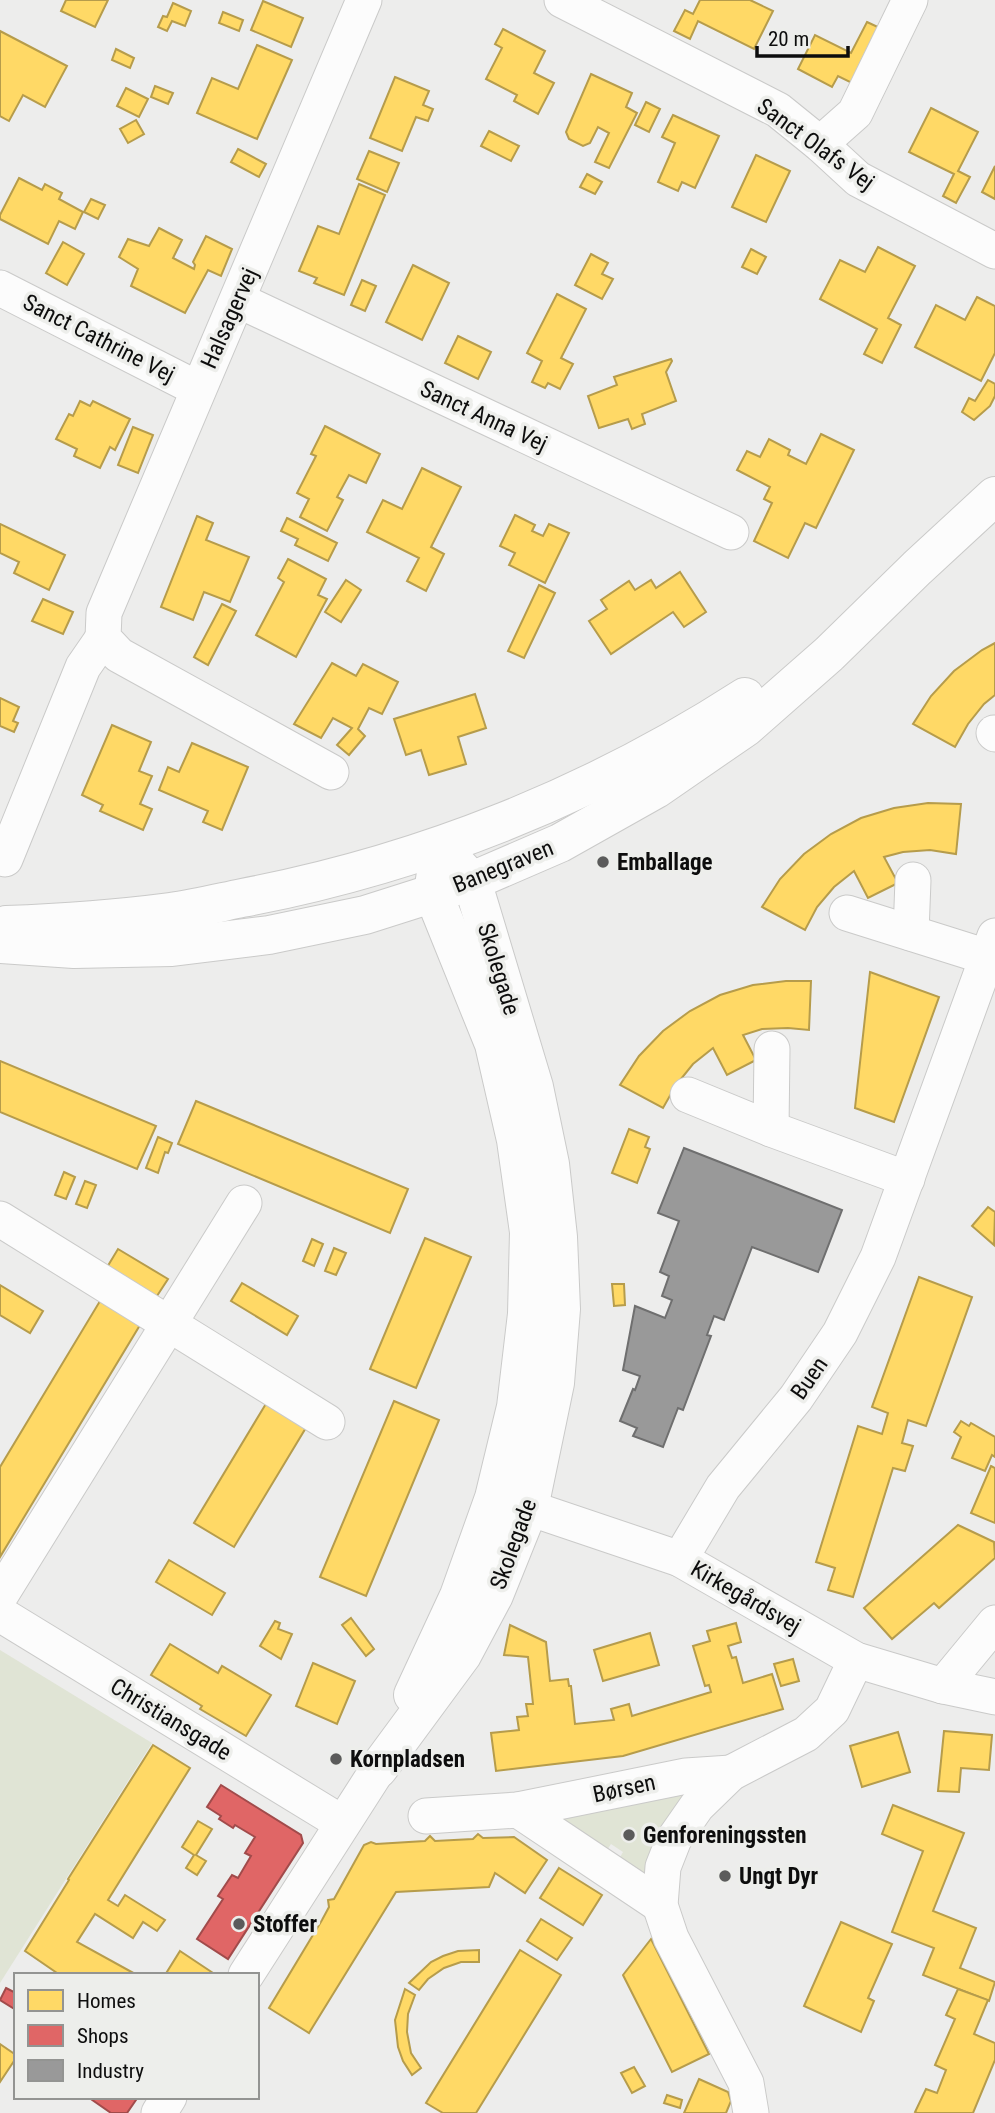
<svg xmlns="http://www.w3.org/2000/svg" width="995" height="2113" font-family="'Roboto Condensed',sans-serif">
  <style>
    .green { fill: #e0e4d5 }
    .homes { fill: #ffd966; stroke: #b69c4b; stroke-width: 2 }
    .shops { fill: #e06666; stroke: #a14b4b; stroke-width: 2 }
    .industry { fill: #999; stroke: #6f6f6f; stroke-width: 2 }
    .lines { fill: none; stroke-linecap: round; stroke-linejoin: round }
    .street-casing { stroke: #cacac9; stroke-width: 37 }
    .secondary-casing { stroke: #cacac9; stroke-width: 40 }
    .primary-casing { stroke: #cacac9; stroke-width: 40 }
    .street { stroke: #fcfcfc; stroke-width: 35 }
    .secondary { stroke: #fcfcfc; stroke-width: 38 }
    .primary { stroke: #fcfcfc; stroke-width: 38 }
    .poi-dot { fill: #5b5b5b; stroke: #edeeeb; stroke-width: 2.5 }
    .labels { text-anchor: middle; stroke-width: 7; stroke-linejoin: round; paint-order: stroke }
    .street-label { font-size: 23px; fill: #0d0d0d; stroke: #edeeeb }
    .poi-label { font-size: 23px; font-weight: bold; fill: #0d0d0d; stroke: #edeeeb; text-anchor: start }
  </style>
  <rect width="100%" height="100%" fill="#ededec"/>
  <g class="green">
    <path d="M0,1650L152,1743L0,1983Z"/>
    <path d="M680,1793L683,1798L665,1832L656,1829L651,1843L659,1846L646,1873L640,1874L618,1861L623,1852L611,1844L605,1853L557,1815Z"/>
  </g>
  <g class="homes">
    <path d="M66,0H108L95,27L61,11Z"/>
    <path d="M700,0H750L773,11L754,49L698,21L690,39L674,31L685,10L693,14Z"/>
    <path d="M263,1L303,18L291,47L251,30Z"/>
    <path d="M173,3L191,11L185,26L172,21L167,31L158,27L163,16L167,17Z"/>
    <path d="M223,12L243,20L239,31L219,23Z"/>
    <path d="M867,22L882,29L854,84L838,76L832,87L798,69L815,35L851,53Z"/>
    <path d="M503,29L545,51L534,73L554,83L538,114L514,101L517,95L486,79L502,48L495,44Z"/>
    <path d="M0,31L67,66L45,107L23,95L9,121L0,116Z"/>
    <path d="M257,45L292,60L257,139L197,113L212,78L238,89Z"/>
    <path d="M116,49L134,58L130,68L112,60Z"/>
    <path d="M591,74L632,93L626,107L637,113L609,168L595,162L609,133L598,127L590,143L583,146L569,139L566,132Z"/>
    <path d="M395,77L429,91L423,105L433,109L428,121L416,117L402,151L370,138Z"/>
    <path d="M155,86L173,93L168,104L151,97Z"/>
    <path d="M126,88L148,99L139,117L117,106Z"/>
    <path d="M646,102L660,109L649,132L635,125Z"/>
    <path d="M931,108L978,132L958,171L970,177L956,203L943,196L954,174L909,152Z"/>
    <path d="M673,115L719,136L695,188L682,182L678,191L658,182L675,143L662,137Z"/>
    <path d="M136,120L144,134L128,143L120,129Z"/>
    <path d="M489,131L519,146L511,161L481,146Z"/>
    <path d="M238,149L266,164L259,177L231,162Z"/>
    <path d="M369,151L399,163L387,192L357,179Z"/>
    <path d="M756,155L790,171L766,222L732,207Z"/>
    <path d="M995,166V199L982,192Z"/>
    <path d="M587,174L602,182L595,194L580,187Z"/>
    <path d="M19,178L42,190L45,184L62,193L59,199L83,212L75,229L59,221L48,244L0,219V215Z"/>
    <path d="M359,184L385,195L344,295L314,283L317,278L299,271L318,226L339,234Z"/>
    <path d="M91,199L105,205L98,219L84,212Z"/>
    <path d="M159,228L182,240L173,258L194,269L195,265L193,262L206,236L232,249L221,276L208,270L185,313L131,286L138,269L119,257L128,239L149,246Z"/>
    <path d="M63,242L84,254L67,285L46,273Z"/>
    <path d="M878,247L915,266L888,318L901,325L882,363L864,354L877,329L820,299L840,260L865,272Z"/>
    <path d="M751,249L766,257L757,274L742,267Z"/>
    <path d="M591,254L608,263L602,274L613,279L602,299L575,285Z"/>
    <path d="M413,265L449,283L422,340L386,322Z"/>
    <path d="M362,280L376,286L365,311L351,305Z"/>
    <path d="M557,294L586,309L561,358L573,364L560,389L548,383L545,388L532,382L542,361L527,353Z"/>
    <path d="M977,297L995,306V353L981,381L915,347L936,305L965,320Z"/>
    <path d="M458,336L491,352L478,379L445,363Z"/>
    <path d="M671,359L672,361L666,372L676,401L642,414L645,424L632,429L628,419L599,428L588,396L617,385L614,377Z"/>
    <path d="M988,380L995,384V396L990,406L974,420L962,412L969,398L975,401Z"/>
    <path d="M80,401L90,406L93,401L130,419L115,450L110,447L100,468L74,456L77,449L56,439L69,414L73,416Z"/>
    <path d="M325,426L380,454L366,483L349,475L337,497L343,500L327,531L300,517L309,499L297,493L316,456L311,454Z"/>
    <path d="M133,427L153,435L138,473L118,465Z"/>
    <path d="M821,434L854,450L816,528L805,523L788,558L754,541L772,503L764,499L770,487L737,470L747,451L760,457L769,439L790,450L788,455L806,464Z"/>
    <path d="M422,468L461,487L431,547L444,554L426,591L407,581L419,558L367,532L383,500L402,509Z"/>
    <path d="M515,515L535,525L532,531L543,536L549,524L569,533L545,583L509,565L515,553L500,546Z"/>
    <path d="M197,516L213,523L206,540L249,557L230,602L204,592L193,620L161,607Z"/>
    <path d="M287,518L337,543L328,561L295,545L298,539L281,531Z"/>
    <path d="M0,524L65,555L49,590L14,573L19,562L0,553Z"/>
    <path d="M288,559L326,579L318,595L327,599L296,657L256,635L284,582L278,578Z"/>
    <path d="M680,572L706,612L684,627L673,612L611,654L589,621L607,609L601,600L629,581L635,590L651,580L656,588Z"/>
    <path d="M346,580L361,590L341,622L325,612Z"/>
    <path d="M539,585L555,593L524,658L508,651Z"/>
    <path d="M43,599L73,612L63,634L32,621Z"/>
    <path d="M222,604L236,611L208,665L194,657Z"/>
    <path d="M995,643V695L984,704L968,724L955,747L913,724L931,696L954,671L982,650Z"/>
    <path d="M332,663L356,676L363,664L398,682L382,714L369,708L358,729L365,736L349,755L337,745L352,728L333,718L321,738L294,724Z"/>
    <path d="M475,694L486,728L458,737L466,764L429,775L421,750L406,755L394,719Z"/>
    <path d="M0,698L19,707L13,721L18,723L14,732L0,726Z"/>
    <path d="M112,725L151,742L139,771L152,776L140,804L152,809L143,830L100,811L103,805L82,795Z"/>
    <path d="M192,743L248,767L222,830L203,822L208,811L159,790L168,767L179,772Z"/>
    <path d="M928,803L961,804L956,854L930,850L903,852L884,857L898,883L868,898L854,871L834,887L817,907L805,930L762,907L780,879L804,854L831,834L861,818L894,808Z"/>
    <path d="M870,972L939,997L894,1122L855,1108Z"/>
    <path d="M786,981H811L809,1030L788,1028L762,1029L743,1035L756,1060L727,1075L713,1048L693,1064L676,1085L663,1108L620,1085L639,1056L663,1031L690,1011L720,995L753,985Z"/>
    <path d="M0,1061L156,1126L137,1169L0,1112Z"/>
    <path d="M196,1101L408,1189L390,1233L178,1144Z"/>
    <path d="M629,1129L649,1137L645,1147L650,1149L637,1183L612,1173Z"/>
    <path d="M158,1137L172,1143L168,1153L165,1152L158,1173L146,1168Z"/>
    <path d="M64,1172L75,1177L66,1199L55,1195Z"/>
    <path d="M85,1181L96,1185L87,1208L76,1204Z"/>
    <path d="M988,1207L995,1212L994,1245L972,1226Z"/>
    <path d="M425,1238L471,1257L416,1388L370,1369Z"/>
    <path d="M312,1239L323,1244L314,1266L303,1261Z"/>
    <path d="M334,1248L346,1253L336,1275L325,1271Z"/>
    <path d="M118,1249L168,1279L155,1299L106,1269Z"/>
    <path d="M919,1277L972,1297L926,1426L908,1420L902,1443L913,1446L905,1471L893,1468L853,1597L828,1590L835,1568L816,1562L858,1426L882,1434L888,1413L872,1407Z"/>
    <path d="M242,1283L298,1316L287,1335L231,1301Z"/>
    <path d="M612,1284H624L625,1305L614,1306Z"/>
    <path d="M0,1285L43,1311L30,1333L0,1315Z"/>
    <path d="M100,1301L140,1325L0,1557V1467Z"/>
    <path d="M394,1401L439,1420L366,1596L320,1577Z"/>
    <path d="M267,1402L307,1426L234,1547L194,1523Z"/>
    <path d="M961,1421L969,1426L971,1423L995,1437V1457L992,1455L985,1471L952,1458L961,1437L954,1432Z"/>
    <path d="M991,1466L995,1468V1523L971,1513Z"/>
    <path d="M958,1525L994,1542L995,1558L939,1608L934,1603L892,1639L864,1608Z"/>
    <path d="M169,1560L225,1593L212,1615L156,1582Z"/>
    <path d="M351,1618L374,1649L366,1656L342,1625Z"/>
    <path d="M275,1621L280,1623L278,1629L292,1634L281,1659L260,1646Z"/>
    <path d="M736,1623L741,1642L728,1646L732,1658L736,1657L743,1683L772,1674L783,1709L623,1756L496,1771L491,1733L519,1730L517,1717L528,1716L526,1704H533L528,1657L504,1655L510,1625L546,1642L550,1681L568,1679L569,1686H571L575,1724L614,1720L611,1709L629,1704L632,1716L711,1692L709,1685L705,1686L693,1646L710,1641L707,1631Z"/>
    <path d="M650,1633L659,1665L603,1681L594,1650Z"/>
    <path d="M170,1644L218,1673L222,1666L271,1695L246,1736L200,1709L202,1706L151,1675Z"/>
    <path d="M793,1659L799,1681L781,1686L774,1664Z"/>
    <path d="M313,1663L355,1681L337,1724L296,1706Z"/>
    <path d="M944,1731L992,1735L989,1770L961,1768L959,1792L938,1791Z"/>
    <path d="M898,1732L910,1772L862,1787L850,1746Z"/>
    <path d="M153,1745L190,1768L108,1900L118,1906L125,1895L165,1920L157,1931L143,1922L133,1938L95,1914L77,1942L137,1975H60L25,1951L69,1880L68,1879Z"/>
    <path d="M893,1805L964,1833L933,1911L976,1928L960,1968L995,1982L989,2001L923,1975L934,1948L892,1932L923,1851L882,1834Z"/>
    <path d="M198,1821L212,1829L196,1855L206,1861L197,1875L186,1868L194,1855L182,1847Z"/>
    <path d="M478,1834L483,1838L514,1837L547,1860L525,1893L495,1873L489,1887L396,1892L309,2033L269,2008L322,1920L329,1907L328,1900L334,1899L364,1845L371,1842L376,1844L425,1841L430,1836L435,1841L473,1839Z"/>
    <path d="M559,1868L602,1895L583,1925L540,1898Z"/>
    <path d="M541,1919L572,1938L557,1960L527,1941Z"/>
    <path d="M841,1922L892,1944L868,1998L874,2001L861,2032L804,2006Z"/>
    <path d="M651,1939L709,2054L672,2072L623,1975Z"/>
    <path d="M479,1950V1962H461L444,1968L428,1979L419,1990L409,1983L431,1962L443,1956L458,1951Z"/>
    <path d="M520,1950L561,1975L476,2113H443L426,2103Z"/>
    <path d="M180,1951L216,1975H165Z"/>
    <path d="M405,1989L415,1995L408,2014L407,2032L411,2053L421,2068L412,2075L403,2061L398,2047L395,2020Z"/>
    <path d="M958,1989L988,2000L974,2034L995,2043V2060L973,2113H917L915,2112L926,2089L937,2093L946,2070L935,2065L955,2019L946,2015Z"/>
    <path d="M0,2044L16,2055V2058L0,2082Z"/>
    <path d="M634,2067L645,2086L632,2093L621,2073Z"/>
    <path d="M699,2079L728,2092L731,2101L726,2113H684Z"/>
    <path d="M667,2095L682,2100L680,2108L664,2103Z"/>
  </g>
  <g class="shops">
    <path d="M221,1785L301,1835L303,1843L228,1959L197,1939L223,1899L218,1896L232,1875L238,1878L251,1856L245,1853L255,1837L235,1825L233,1828L219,1819L221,1816L207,1807Z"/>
    <path d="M6,1988L16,1993V2010L0,2000Z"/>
    <path d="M88,2097H138L127,2113H111Z"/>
  </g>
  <path class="industry" d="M684,1148L842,1210L818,1272L752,1247L724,1320L714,1316L707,1335L711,1336L683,1410L678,1408L663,1447L633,1436L637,1428L620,1421L633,1389L635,1390L640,1376L623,1370L635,1306L665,1318L672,1300L662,1296L669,1276L660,1272L679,1221L658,1213Z"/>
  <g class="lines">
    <g class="street-casing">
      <g id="street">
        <path d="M562,0L778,110L820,144L858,179L995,251"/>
        <path d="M820,144L855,113L910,0"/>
        <path d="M0,288L198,389"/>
        <path d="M238,300L731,532"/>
        <path d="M994,733L995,734"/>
        <path d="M331,772L119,655L103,638L104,613L364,0"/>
        <path d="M5,859L83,667L103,638"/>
        <path d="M847,913L987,957"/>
        <path d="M911,933L913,880"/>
        <path d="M688,1095L771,1129L907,1179"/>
        <path d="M771,1129L772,1049"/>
        <path d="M0,1219L327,1422"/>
        <path d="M501,1500L529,1508L680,1559L856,1660L943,1686L995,1697"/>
        <path d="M680,1559L723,1487L796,1398L840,1333L878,1257L995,936"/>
        <path d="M0,1596L244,1203"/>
        <path d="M0,1614L342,1823"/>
        <path d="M943,1686L995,1623"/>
        <path d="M518,1810L660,1905"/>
        <path d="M426,1816L518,1810L686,1776L731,1773"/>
        <path d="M246,1975L378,1769"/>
        <path d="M159,2113L169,2097"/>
        <path d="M751,2113L746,2083L671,1938L660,1905L663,1867L674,1839L697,1806L731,1773L806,1734L832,1710L856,1660"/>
      </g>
    </g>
    <g class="secondary-casing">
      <g id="secondary">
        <path d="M413,1695L459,1596L494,1498L516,1407L527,1314L529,1232L516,1140L494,1044L433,893L438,859"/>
        <path d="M378,1769L462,1655L494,1595L529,1508L555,1383L561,1309L558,1237L550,1164L534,1087L472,881L440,847"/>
      </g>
    </g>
    <g class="primary-casing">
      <g id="primary">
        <path d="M6,925C60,923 116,919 170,912C194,909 218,903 242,898C421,864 592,796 745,697"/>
        <path d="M0,944L74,949L172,947L269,935L365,915L472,881L560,843L656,789L746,727L829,654L917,568L995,496"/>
      </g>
    </g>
    <use href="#street" class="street"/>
    <use href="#secondary" class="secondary"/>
    <use href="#primary" class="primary"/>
  </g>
  <g class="poi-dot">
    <circle cx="603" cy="862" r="7"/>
    <circle cx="336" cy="1759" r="7"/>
    <circle cx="629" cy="1835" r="7"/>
    <circle cx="725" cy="1876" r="7"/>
    <circle cx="239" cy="1924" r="7"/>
  </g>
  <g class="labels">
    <g class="street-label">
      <text transform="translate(816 144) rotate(36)" y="8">Sanct Olafs Vej</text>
      <text transform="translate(229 318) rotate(-66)" y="8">Halsagervej</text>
      <text transform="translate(99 338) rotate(27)" y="8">Sanct Cathrine Vej</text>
      <text transform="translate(484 416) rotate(25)" y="8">Sanct Anna Vej</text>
      <text transform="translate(503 866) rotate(-22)" y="8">Banegraven</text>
      <text transform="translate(499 969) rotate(73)" y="8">Skolegade</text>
      <text transform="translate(809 1378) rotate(-55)" y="8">Buen</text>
      <text transform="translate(513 1544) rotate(-70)" y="8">Skolegade</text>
      <text transform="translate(746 1597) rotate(30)" y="8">Kirkegårdsvej</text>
      <text transform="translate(171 1719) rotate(31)" y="8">Christiansgade</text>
      <text transform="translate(624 1788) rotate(-12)" y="8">Børsen</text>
    </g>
    <g class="poi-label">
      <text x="617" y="870">Emballage</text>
      <text x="350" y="1767">Kornpladsen</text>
      <text x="643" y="1843">Genforeningssten</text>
      <text x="739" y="1884">Ungt Dyr</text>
      <text x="253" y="1932">Stoffer</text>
    </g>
  </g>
  <rect x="14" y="1973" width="245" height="126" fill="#edeeeb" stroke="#939492" stroke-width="2"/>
  <rect x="28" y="1990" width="35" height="21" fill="#ffd966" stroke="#939492" stroke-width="2"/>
  <text x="77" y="2008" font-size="21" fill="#0d0d0d">Homes</text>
  <rect x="28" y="2025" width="35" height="21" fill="#e06666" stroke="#939492" stroke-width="2"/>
  <text x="77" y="2043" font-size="21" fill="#0d0d0d">Shops</text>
  <rect x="28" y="2060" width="35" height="21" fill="#999999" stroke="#939492" stroke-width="2"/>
  <text x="77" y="2078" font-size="21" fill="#0d0d0d">Industry</text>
  <path d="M757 46v10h91v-10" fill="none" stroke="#0d0d0d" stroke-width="3.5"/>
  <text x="768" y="46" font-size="21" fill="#0d0d0d" stroke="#edeeeb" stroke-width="5" paint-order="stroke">20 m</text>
</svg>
